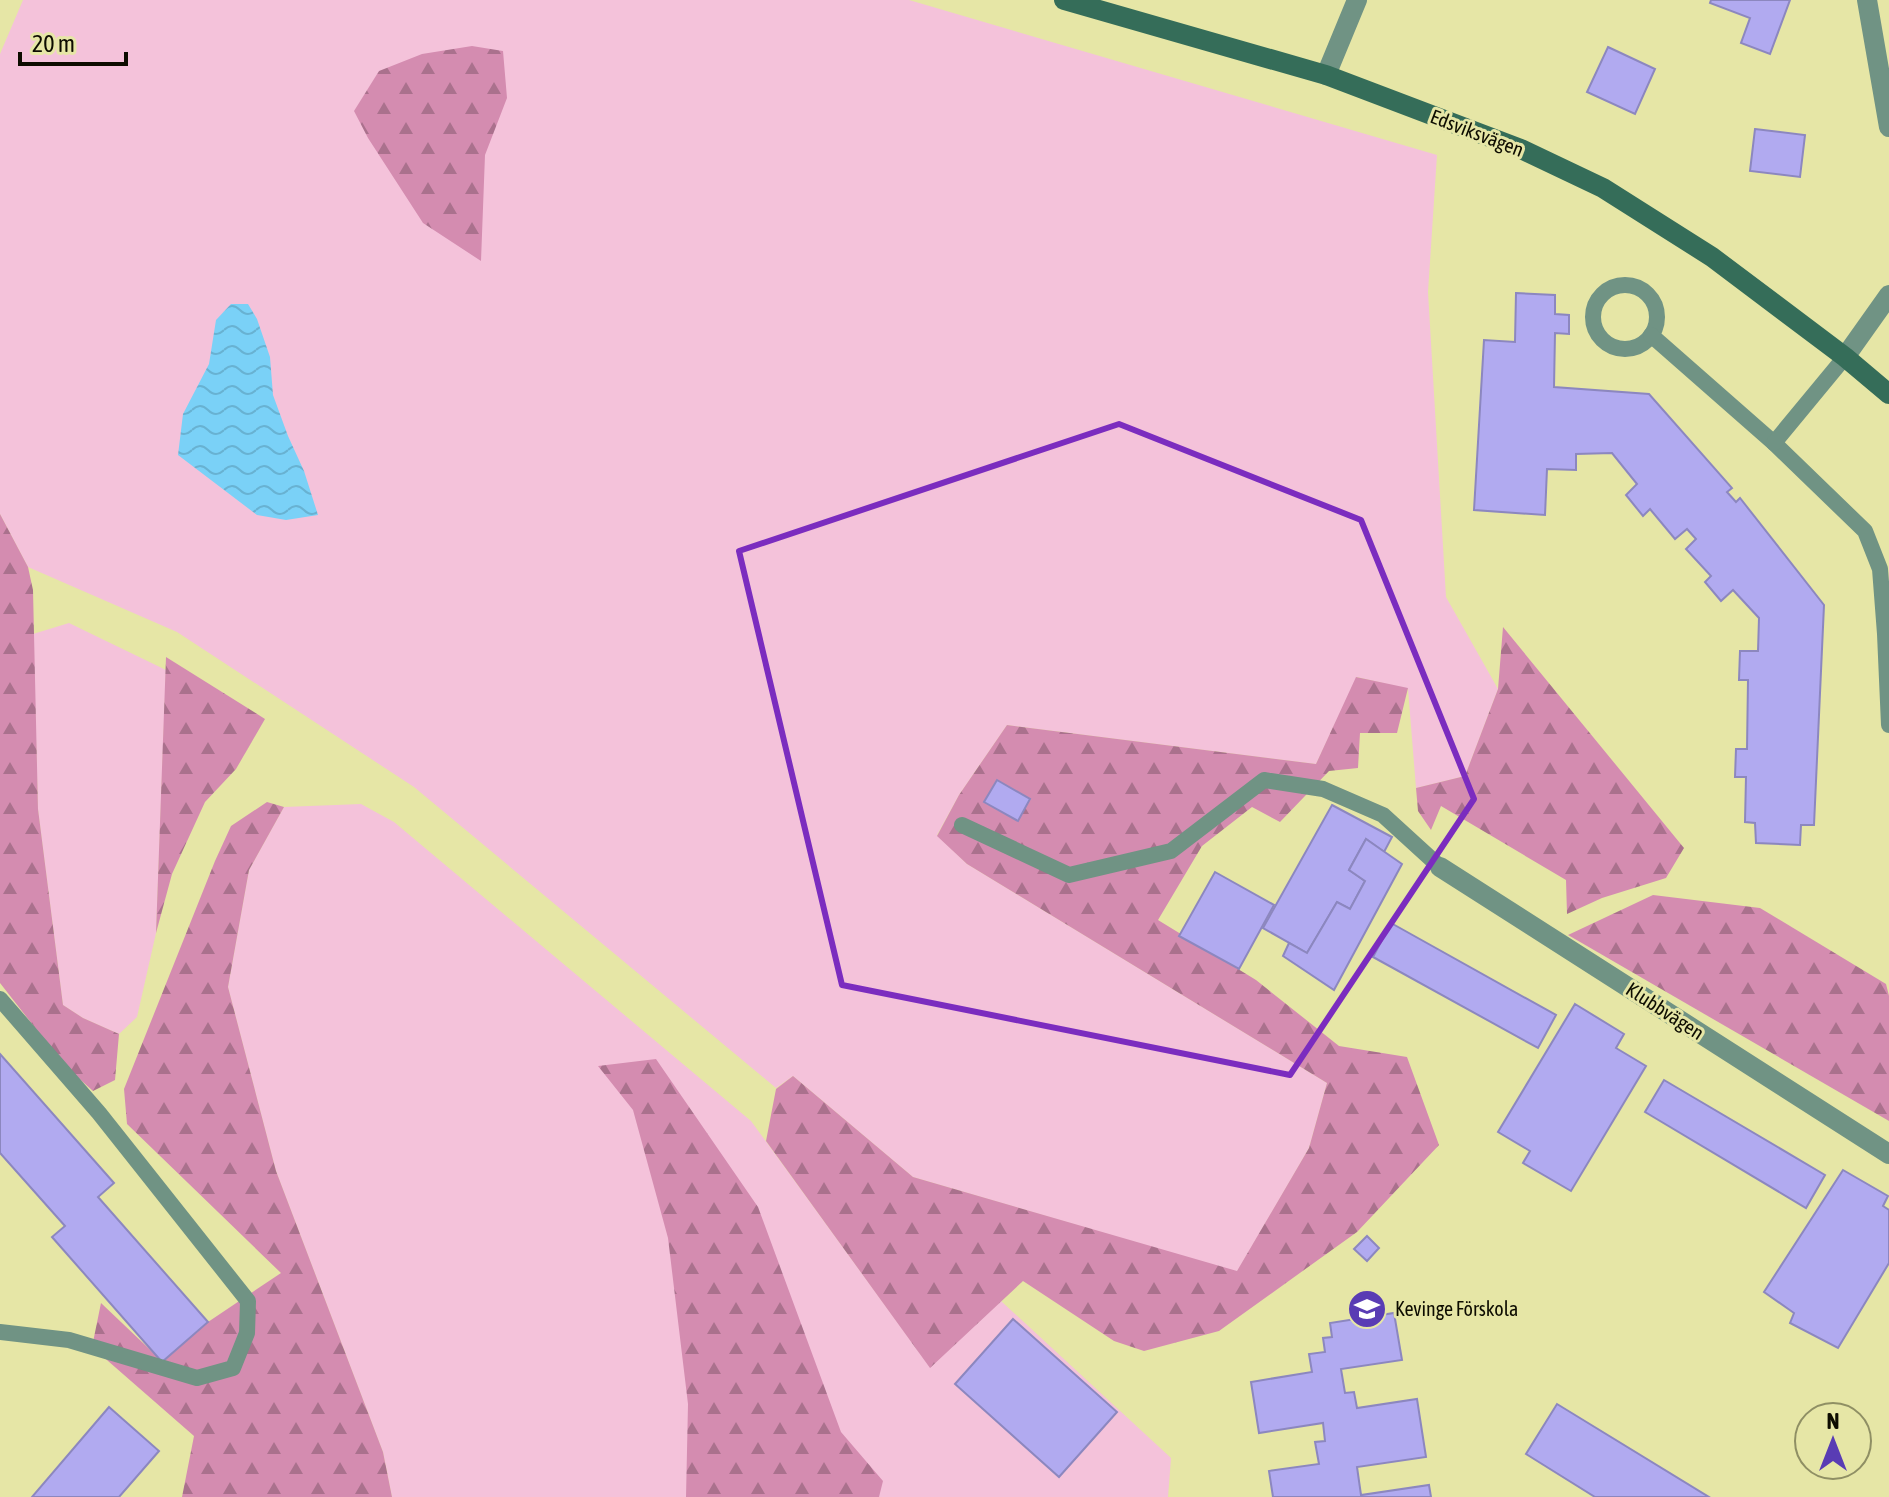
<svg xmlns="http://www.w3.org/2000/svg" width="1889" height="1497" font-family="'Asap Condensed',sans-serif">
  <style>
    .green { fill: #f4c2da }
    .forest { fill: url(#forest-firs) }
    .water { fill: url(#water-waves) }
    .building { fill: #b1aaf0; stroke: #8c87bf; stroke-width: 2 }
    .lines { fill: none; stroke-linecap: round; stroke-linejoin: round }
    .lane { stroke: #709384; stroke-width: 16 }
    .street { stroke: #709384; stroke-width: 20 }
    .secondary { stroke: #356d59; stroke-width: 20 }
    .marked { fill: none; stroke: #7b2cbf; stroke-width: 6; stroke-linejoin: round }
    .labels { text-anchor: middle; stroke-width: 6; stroke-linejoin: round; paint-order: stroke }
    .street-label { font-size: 20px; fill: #0d0c00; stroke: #e6e6a6 }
    .poi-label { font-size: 20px; fill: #0d0c00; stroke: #e6e6a6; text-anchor: start }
  </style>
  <defs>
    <pattern id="forest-firs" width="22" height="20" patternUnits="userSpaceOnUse" patternTransform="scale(2)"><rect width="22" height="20" fill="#d48cb0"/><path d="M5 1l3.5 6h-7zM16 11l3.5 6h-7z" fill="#aa718d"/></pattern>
    <pattern id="water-waves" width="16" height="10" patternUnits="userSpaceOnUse" patternTransform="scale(2)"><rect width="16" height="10" fill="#7ad1f7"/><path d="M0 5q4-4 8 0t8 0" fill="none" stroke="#68b2d2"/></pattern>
  </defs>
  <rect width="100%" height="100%" fill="#e6e6a6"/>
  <g class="green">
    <path d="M23,0H909L1437,155L1428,292L1446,597L1498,689L1465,776L1416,788L1408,689L1357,677L1316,764L1007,725L959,795L937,835L967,864L1327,1083L1309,1148L1237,1272L913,1177L793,1076L776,1088L414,787L177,632L28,567L0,514V54Z"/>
    <path d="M69,623L166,670L156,933L137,1017L119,1034L83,1018L63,1005L38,809L33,634Z"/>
    <path d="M361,804L394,822L751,1121L930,1367L1001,1301L1171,1458L1168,1497H392L383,1452L276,1171L228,987L249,870L284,807Z"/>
  </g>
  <g class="forest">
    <path d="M472,46L503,51L507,98L485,155L481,261L423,223L368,138L354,111L379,71L422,54Z"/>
    <path d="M0,514L28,567L33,590L38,809L63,1005L83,1018L119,1034L115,1080L93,1091L65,1066L0,983Z"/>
    <path d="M1503,627L1684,848L1666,878L1602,898L1567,914L1566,880L1441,806L1431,830L1418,811L1416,788L1465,776L1498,689Z"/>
    <path d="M166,657L265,719L236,769L205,802L172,874L156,933Z"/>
    <path d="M1356,677L1408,688L1397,733H1360L1358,768L1329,771L1280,822L1252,807L1202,846L1158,920L1256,980L1339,1046L1407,1057L1439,1145L1357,1232L1219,1331L1144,1351L1114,1341L1023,1281L930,1368L766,1141L776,1089L793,1076L913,1177L1237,1271L1309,1148L1327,1083L967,864L937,836L959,795L1007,725L1316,764Z"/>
    <path d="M267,802L284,807L249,870L228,987L276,1171L383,1452L392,1497H182L194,1436L92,1347L101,1303L163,1362L208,1322L281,1273L127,1124L124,1089L215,861L231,826Z"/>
    <path d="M1653,895L1760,908L1886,984L1889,996V1121L1568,935Z"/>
    <path d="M656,1059L758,1207L841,1432L883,1481L879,1497H686L688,1404L668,1238L633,1110L598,1066Z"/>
  </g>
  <path class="water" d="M231,304H248L257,319L270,357L273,395L288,436L304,471L318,515L286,520L257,515L178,455L183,414L209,364L216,320Z"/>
  <g class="building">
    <path d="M1711,0H1790L1770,54L1741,43L1750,18L1710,3Z"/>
    <path d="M1608,47L1655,69L1635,114L1587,92Z"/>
    <path d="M1755,129L1805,135L1800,177L1750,171Z"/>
    <path d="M1516,293L1555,295V314L1569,315V334L1555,333L1554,387L1649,394L1732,488L1727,492L1736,502L1740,498L1824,605L1814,825H1801L1800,845L1756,843L1755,823L1745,822L1746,777H1735L1736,749H1747L1748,680H1739L1740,651H1758L1759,618L1733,590L1721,601L1705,582L1711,576L1686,549L1696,539L1687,529L1675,539L1650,509L1643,516L1626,495L1637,484L1612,453L1576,454V470L1547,469L1545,515L1474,510L1484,340L1515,342Z"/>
    <path d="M997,780L1030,799L1018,821L984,802Z"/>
    <path d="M1332,805L1392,837L1384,852L1366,839L1349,870L1365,881L1350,909L1337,902L1307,953L1263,928Z"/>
    <path d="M1366,839L1402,864L1334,990L1283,956L1289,943L1307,953L1337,902L1350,909L1365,881L1349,870Z"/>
    <path d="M1215,872L1274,905L1239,969L1179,936Z"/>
    <path d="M1391,923L1556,1015L1538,1048L1373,957Z"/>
    <path d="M1575,1004L1624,1034L1616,1048L1646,1066L1571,1191L1523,1163L1530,1151L1498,1132Z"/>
    <path d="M0,1054L114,1183L98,1197L208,1322L162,1362L52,1237L65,1226L0,1153Z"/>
    <path d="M1664,1080L1825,1175L1806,1208L1645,1112Z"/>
    <path d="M1843,1170L1888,1196L1883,1206L1889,1210V1263L1838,1348L1790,1323L1794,1313L1764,1292Z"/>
    <path d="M1367,1236L1379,1248L1367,1261L1354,1249Z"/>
    <path d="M1394,1313L1402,1360L1341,1369L1345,1393L1354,1392L1357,1408L1417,1399L1426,1457L1357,1467L1361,1495L1429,1485L1431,1497H1273L1269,1471L1319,1464L1315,1442L1325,1441L1323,1423L1259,1433L1251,1382L1312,1372L1309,1354L1325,1352L1323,1338L1332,1337L1330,1323Z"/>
    <path d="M1013,1319L1117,1412L1059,1477L955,1384Z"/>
    <path d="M1557,1404L1709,1497H1595L1526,1454Z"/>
    <path d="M109,1407L159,1451L119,1497H32Z"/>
  </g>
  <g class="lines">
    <g class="lane">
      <circle cx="1625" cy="317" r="32"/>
      <path d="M1651,335L1774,443L1865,531L1880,569L1885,634L1889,725"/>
      <path d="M1774,443L1845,357"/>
      <path d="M962,825L1069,875L1171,851L1264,780L1323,789L1383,815L1440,867"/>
      <path d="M0,999L99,1113L248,1301L247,1333L233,1368L197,1378L69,1340L0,1332"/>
    </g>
    <g class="street">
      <path d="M1867,0L1889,127"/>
      <path d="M1326,75L1357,0"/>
      <path d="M1845,357L1889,295"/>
      <path d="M1440,867L1889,1154"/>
    </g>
    <path class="secondary" d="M1064,0L1326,75L1521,149L1603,188L1712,257L1845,357L1889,394"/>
  </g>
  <path class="marked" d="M1119,424L1361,520L1474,799L1290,1075L842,985L739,551Z"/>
  <defs>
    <g id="school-disc" transform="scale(2)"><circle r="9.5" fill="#593cb4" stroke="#e6e6a6"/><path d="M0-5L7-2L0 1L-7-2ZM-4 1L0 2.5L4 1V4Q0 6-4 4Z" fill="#fff"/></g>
  </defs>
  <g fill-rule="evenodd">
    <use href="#school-disc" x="1367" y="1309"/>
  </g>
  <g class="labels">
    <g class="street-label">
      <text transform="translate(1477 133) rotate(21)" y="7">Edsviksvägen</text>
      <text transform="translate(1665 1011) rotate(33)" y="7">Klubbvägen</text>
    </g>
    <g class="poi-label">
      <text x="1395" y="1316">Kevinge Förskola</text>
    </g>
  </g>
  <g transform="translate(1833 1441)"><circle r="38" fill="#e6e6a6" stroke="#8f8f64" stroke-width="2"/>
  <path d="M0-6L14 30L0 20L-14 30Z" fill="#593cb4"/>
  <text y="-12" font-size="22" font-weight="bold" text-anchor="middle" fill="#0d0c00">N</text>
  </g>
  <path d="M20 52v12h106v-12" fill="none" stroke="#0d0c00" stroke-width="4"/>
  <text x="32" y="52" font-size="24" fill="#0d0c00" stroke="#e6e6a6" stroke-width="6" paint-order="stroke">20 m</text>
</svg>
